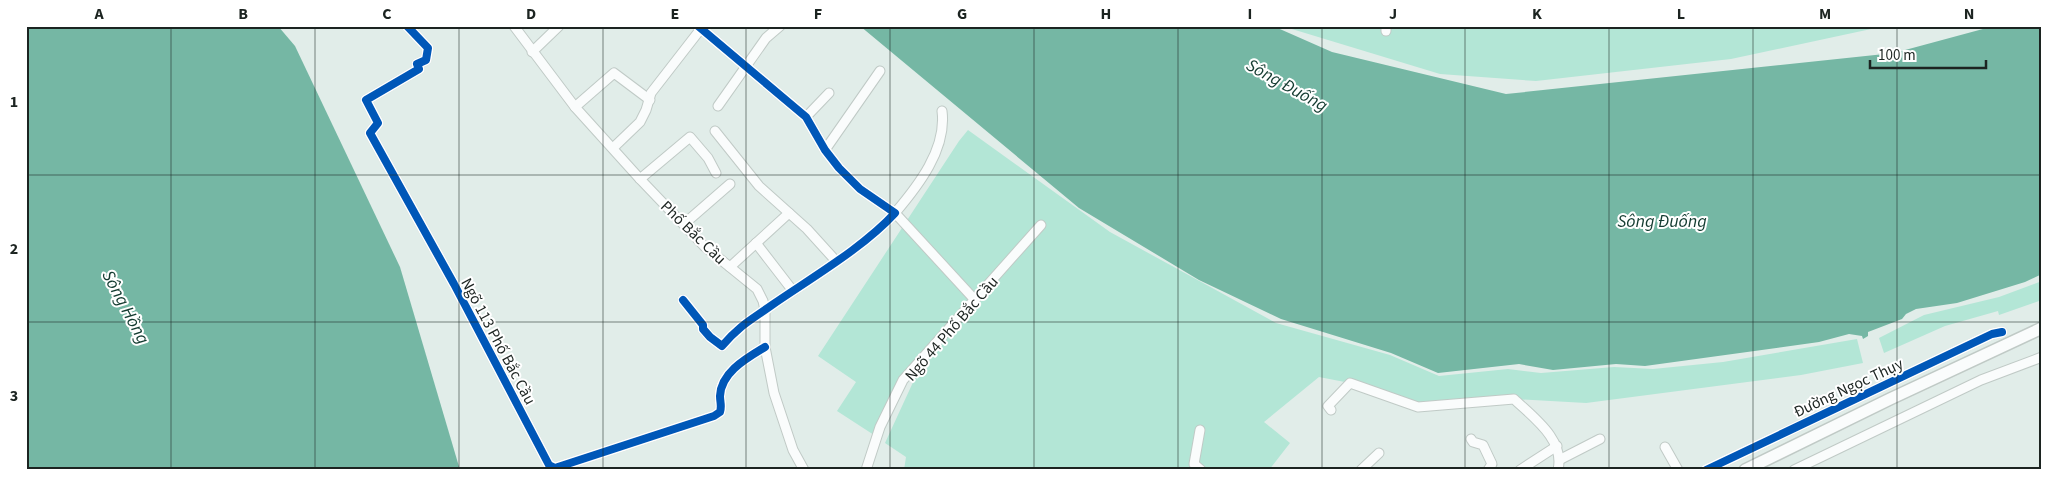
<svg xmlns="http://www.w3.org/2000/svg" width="2068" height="496" font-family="'Source Sans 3',sans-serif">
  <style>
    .green { fill: #b3e6d6 }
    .water { fill: #75b7a4 }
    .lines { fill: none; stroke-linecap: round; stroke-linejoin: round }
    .minor-casing { stroke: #c0cac6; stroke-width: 11 }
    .major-casing { stroke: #c0cac6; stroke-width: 14 }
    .minor { stroke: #fafcfc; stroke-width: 9 }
    .major { stroke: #fafcfc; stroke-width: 11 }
    .cycleway-casing { stroke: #fff; stroke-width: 11 }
    .cycleway { stroke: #0057b8; stroke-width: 8 }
    .grid { fill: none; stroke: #1c2421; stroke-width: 1; stroke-opacity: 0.55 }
    .labels { text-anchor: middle; stroke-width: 4; stroke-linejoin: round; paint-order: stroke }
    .street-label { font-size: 16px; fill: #1c2421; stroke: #fff }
    .water-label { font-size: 18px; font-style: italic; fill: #133b30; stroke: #fff }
    .neatline { fill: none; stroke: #1c2421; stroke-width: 2 }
    .grid-label { font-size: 16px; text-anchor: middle; font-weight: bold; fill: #1c2421 }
  </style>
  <rect width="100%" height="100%" fill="#e1ede9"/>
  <g class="green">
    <path d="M1282,26H1885L1731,59L1536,81L1440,74Z"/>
    <path d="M968,130L1110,232L1276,323L1390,355L1439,376L1508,369L1541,373L1614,367L1653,369L1723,362L1857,339L1863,363L1801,375L1586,403L1514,399L1418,407L1350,383L1319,377L1264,422L1290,443L1269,470H904L906,457L885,443L921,365L915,362L874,435L837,411L856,382L818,356L959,141Z"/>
    <path d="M2042,281V304L2039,301L1999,315L1998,311L1945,326L1884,353L1879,338L1924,315L1999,297Z"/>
  </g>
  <g class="water">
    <path d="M26,26H278L295,46L400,267L460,470H26Z"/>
    <path d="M860,26H1273L1332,52L1506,94L1894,53L1994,26H2042V274L2025,282L1957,303L1916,309L1906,314L1902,319L1868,332V336L1863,339L1862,336L1849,334L1819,342L1645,366L1616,364L1553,370L1519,364L1438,373L1391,353L1281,319L1199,280L1079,208Z"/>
  </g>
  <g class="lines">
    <g class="minor-casing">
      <g id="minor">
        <path d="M407,26L428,48L426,60L417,64L419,69L366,100L378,123L370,133L454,284L549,465L555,468L558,467L714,416L720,412C722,406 720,402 720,396C721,372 747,358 765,347"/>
        <path d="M514,26L575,107L640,179L704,246L757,289L763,301L765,310V347L774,393L793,450L804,470"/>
        <path d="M1386,31V26"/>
        <path d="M532,52L559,26"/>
        <path d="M718,106L766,38L780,26"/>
        <path d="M575,107L614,73L650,100"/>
        <path d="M942,111C947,149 918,186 895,213L975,300"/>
        <path d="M806,117L829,93"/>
        <path d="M715,131L759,186L807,229L836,261"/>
        <path d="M614,147L640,122L646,110L651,93L703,26"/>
        <path d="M825,150L880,71"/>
        <path d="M640,179L690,137L708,158L716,173"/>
        <path d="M684,224L730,184"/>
        <path d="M756,243L793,291"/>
        <path d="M730,267L789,213"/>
        <path d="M683,300L703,325V329L710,337L722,346C740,325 751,320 772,305C811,278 863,248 895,213L860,189L839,168L825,150L806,117L698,26"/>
        <path d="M1331,410L1328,406L1350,383L1418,407L1514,399C1534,418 1565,440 1558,470"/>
        <path d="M1200,430L1194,464L1201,470"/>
        <path d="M1471,439L1473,442L1483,445L1492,464L1488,470"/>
        <path d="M1665,447L1678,470"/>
        <path d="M1561,459L1600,439"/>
        <path d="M866,470L880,427L903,380L1041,225"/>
        <path d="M1361,470L1379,453"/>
        <path d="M1520,470L1557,446"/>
        <path d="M1706,470L1992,334L2002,332"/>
        <path d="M1794,470L1981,380L2042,357"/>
      </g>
    </g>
    <g class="major-casing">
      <path id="major" d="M1745,470L1890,399L2042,328"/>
    </g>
    <use href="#minor" class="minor"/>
    <use href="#major" class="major"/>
    <g class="cycleway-casing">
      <g id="cycleway">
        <path d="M407,26L428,48L426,60L417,64L419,69L366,100L378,123L370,133L454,284L549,465L555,468L558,467L714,416L720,412C722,406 720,402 720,396C721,372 747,358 765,347"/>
        <path d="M683,300L703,325V329L710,337L722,346C740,325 751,320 772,305C811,278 863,248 895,213L860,189L839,168L825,150L806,117L698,26"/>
        <path d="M1706,470L1992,334L2002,332"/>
      </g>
    </g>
    <use href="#cycleway" class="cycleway"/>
  </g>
  <path class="grid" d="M171,26V470M315,26V470M459,26V470M603,26V470M746,26V470M890,26V470M1034,26V470M1178,26V470M1322,26V470M1465,26V470M1609,26V470M1753,26V470M1897,26V470M26,175H2042M26,322H2042"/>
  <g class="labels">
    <g class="street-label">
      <text transform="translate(694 232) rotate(44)" y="6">Phố Bắc Cầu</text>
      <text transform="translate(951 328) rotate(-49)" y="6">Ngõ 44 Phố Bắc Cầu</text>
      <text transform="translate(499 341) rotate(62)" y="6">Ngõ 113 Phố Bắc Cầu</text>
      <text transform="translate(1848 387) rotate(-25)" y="6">Đường Ngọc Thụy</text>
    </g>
    <g class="water-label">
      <text transform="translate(1287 85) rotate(29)" y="6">Sông Đuống</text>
      <text x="1662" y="227">Sông Đuống</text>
      <text transform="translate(126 307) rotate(62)" y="6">Sông Hồng</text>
    </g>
  </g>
  <rect width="2068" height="496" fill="none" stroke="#ffffff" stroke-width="55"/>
  <path d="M1870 60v8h116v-8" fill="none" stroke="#1c2421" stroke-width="2.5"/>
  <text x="1878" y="60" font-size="15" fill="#1c2421" stroke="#ffffff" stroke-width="4" paint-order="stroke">100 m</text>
  <rect x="28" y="28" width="2012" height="440" class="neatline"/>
  <g class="grid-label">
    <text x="99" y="19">A</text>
    <text x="243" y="19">B</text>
    <text x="387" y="19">C</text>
    <text x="531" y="19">D</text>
    <text x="675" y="19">E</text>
    <text x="818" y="19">F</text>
    <text x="962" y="19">G</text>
    <text x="1106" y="19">H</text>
    <text x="1250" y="19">I</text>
    <text x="1393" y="19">J</text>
    <text x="1537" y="19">K</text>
    <text x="1681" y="19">L</text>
    <text x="1825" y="19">M</text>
    <text x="1969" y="19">N</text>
    <text x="14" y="107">1</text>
    <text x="14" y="254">2</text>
    <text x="14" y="401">3</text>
  </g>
</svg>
